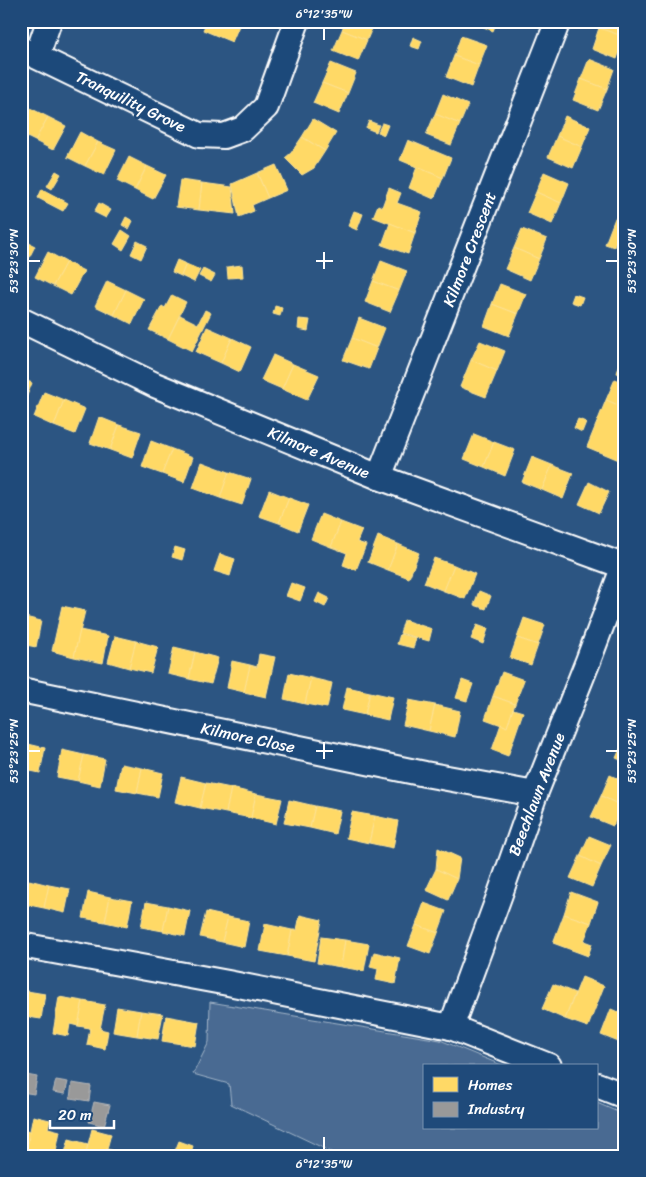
<svg xmlns="http://www.w3.org/2000/svg" width="646" height="1177" font-family="Sriracha,sans-serif">
  <style>
    .green { fill: #486b92; stroke: #a4b5c8 }
    .homes { fill: #ffd966; stroke: #ffe494 }
    .industry { fill: #999; stroke: #b8b8b8 }
    .lines { fill: none; stroke-linecap: round; stroke-linejoin: round }
    .minor-casing { stroke: #fff; stroke-width: 28 }
    .minor { stroke: #1f4a7a; stroke-width: 24 }
    .ticks { fill: none; stroke: #fff; stroke-width: 2 }
    .labels { text-anchor: middle; stroke-width: 5; stroke-linejoin: round; paint-order: stroke }
    .street-label { font-size: 16px; fill: #fff; stroke: #1f4a7a }
    .neatline { fill: none; stroke: #fff; stroke-width: 2 }
    .ticks-label { font-size: 12px; text-anchor: middle; fill: #fff }
  </style>
  <rect width="100%" height="100%" fill="#2c5582"/>
  <filter id="ink" filterUnits="userSpaceOnUse"><feTurbulence type="fractalNoise" baseFrequency=".02" numOctaves="2"/><feDisplacementMap in="SourceGraphic" scale="10" xChannelSelector="R" yChannelSelector="G"/><feConvolveMatrix kernelMatrix="1 2 1 2 8 2 1 2 1" color-interpolation-filters="sRGB"/></filter>
  <g filter="url(#ink)">
    <path class="green" d="M210,1002L440,1040L504,1066H425V1128H597V1103L625,1115V1156H340L231,1104L229,1084L193,1074L209,1042Z"/>
    <g class="homes">
      <path d="M207,21H241L232,42L203,30Z"/>
      <path d="M345,21H375L367,40L342,30Z"/>
      <path d="M470,21H497L493,31Z"/>
      <path d="M602,21H625V37L599,28Z"/>
      <path d="M599,28L625,37L617,59L592,49Z"/>
      <path d="M342,30L367,40L358,61L333,51Z"/>
      <path d="M461,36L487,45L479,65L454,56Z"/>
      <path d="M413,37L422,41L419,49L410,46Z"/>
      <path d="M454,56L479,65L471,87L446,77Z"/>
      <path d="M589,59L614,69L607,89L581,79Z"/>
      <path d="M331,63L356,73L348,93L322,83Z"/>
      <path d="M581,79L607,89L598,110L573,100Z"/>
      <path d="M322,83L348,93L339,114L313,103Z"/>
      <path d="M443,94L468,105L460,124L435,114Z"/>
      <path d="M30,108L48,117L35,141L21,134V124Z"/>
      <path d="M435,114L460,124L451,145L426,135Z"/>
      <path d="M565,116L590,127L582,147L557,136Z"/>
      <path d="M48,117L66,126L53,150L35,141Z"/>
      <path d="M313,119L336,133L325,151L302,137Z"/>
      <path d="M369,121L379,125L376,132L366,128Z"/>
      <path d="M382,123L388,125L384,135L378,132Z"/>
      <path d="M80,132L98,142L85,166L67,157Z"/>
      <path d="M557,136L582,147L573,168L548,157Z"/>
      <path d="M302,137L325,151L314,168L302,175L285,158L291,153Z"/>
      <path d="M408,140L451,158L443,178L400,160Z"/>
      <path d="M98,142L116,150L104,175L85,166Z"/>
      <path d="M129,157L147,166L135,190L117,181Z"/>
      <path d="M276,165L287,190L268,198L257,173Z"/>
      <path d="M147,166L166,175L153,199L135,190Z"/>
      <path d="M417,167L443,178L434,199L409,188Z"/>
      <path d="M56,171L61,174L52,189L47,186Z"/>
      <path d="M544,172L569,183L561,203L536,192Z"/>
      <path d="M257,173L268,198L252,205L254,211L239,217L232,184Z"/>
      <path d="M180,180L202,183L199,210L176,207Z"/>
      <path d="M202,183L232,187L235,214L199,210Z"/>
      <path d="M389,188L401,193L397,203L422,212L415,233L373,217L378,205L382,207Z"/>
      <path d="M42,189L68,203L63,211L38,198Z"/>
      <path d="M536,192L561,203L552,224L527,213Z"/>
      <path d="M99,203L111,210L106,218L94,212Z"/>
      <path d="M354,211L363,214L357,230L348,226Z"/>
      <path d="M126,217L133,221L129,229L122,225Z"/>
      <path d="M615,218L624,221L614,247L605,244Z"/>
      <path d="M390,223L415,233L408,254L382,245Z"/>
      <path d="M522,229L547,239L539,259L514,248Z"/>
      <path d="M122,230L131,236L123,250L114,244Z"/>
      <path d="M21,239L35,246L23,270H21Z"/>
      <path d="M137,241L147,246L141,259L131,254Z"/>
      <path d="M514,248L539,259L530,280L505,269Z"/>
      <path d="M48,252L66,262L53,286L35,277Z"/>
      <path d="M177,260L186,264L181,276L172,272Z"/>
      <path d="M381,261L407,271L399,291L373,281Z"/>
      <path d="M66,262L84,271L71,295L53,286Z"/>
      <path d="M186,264L200,270L194,282L181,276Z"/>
      <path d="M242,265L243,277L228,278L227,267Z"/>
      <path d="M203,269L215,275L211,282L199,276Z"/>
      <path d="M107,281L126,290L114,315L95,306Z"/>
      <path d="M373,281L399,291L390,312L365,302Z"/>
      <path d="M500,284L526,294L518,314L492,304Z"/>
      <path d="M126,290L144,299L132,324L114,315Z"/>
      <path d="M574,294L583,297L580,305L571,302Z"/>
      <path d="M172,295L186,302L168,339L149,330L162,306L165,308Z"/>
      <path d="M492,304L518,314L509,336L484,326Z"/>
      <path d="M275,306L282,308L280,316L273,314Z"/>
      <path d="M205,310L211,313L192,351L168,339L180,315L198,324Z"/>
      <path d="M359,318L385,328L377,348L352,338Z"/>
      <path d="M299,319L310,320L308,331L298,329Z"/>
      <path d="M207,327L232,338L221,363L196,352Z"/>
      <path d="M232,338L251,347L240,372L221,363Z"/>
      <path d="M352,338L377,348L369,369L343,360Z"/>
      <path d="M480,341L505,351L497,371L471,360Z"/>
      <path d="M624,351H625V376L617,373Z"/>
      <path d="M273,355L293,364L282,389L261,380Z"/>
      <path d="M471,360L497,371L486,397L460,387Z"/>
      <path d="M293,364L319,375L307,400L282,389Z"/>
      <path d="M21,378L32,383L22,408H21Z"/>
      <path d="M615,379L625,383V408L606,400Z"/>
      <path d="M44,392L64,400L54,426L34,417Z"/>
      <path d="M64,400L85,409L75,434L54,426Z"/>
      <path d="M606,400L625,408V418L622,425L625,426V435L621,445L623,446L618,460L587,447Z"/>
      <path d="M99,417L119,425L110,450L90,443Z"/>
      <path d="M578,419L586,422L582,432L574,428Z"/>
      <path d="M119,425L141,432L132,458L110,450Z"/>
      <path d="M474,434L494,442L484,467L464,459Z"/>
      <path d="M151,441L172,449L162,474L142,467Z"/>
      <path d="M494,442L515,450L505,476L484,467Z"/>
      <path d="M172,449L193,457L184,482L162,474Z"/>
      <path d="M532,457L552,465L542,490L522,482Z"/>
      <path d="M202,462L229,472L220,498L193,488Z"/>
      <path d="M552,465L573,473L563,499L542,490Z"/>
      <path d="M229,472L251,479L242,505L220,498Z"/>
      <path d="M589,482L609,492L599,513L579,504Z"/>
      <path d="M269,490L289,498L279,523L259,516Z"/>
      <path d="M289,498L308,505L298,531L279,523Z"/>
      <path d="M321,514L341,522L331,547L311,539Z"/>
      <path d="M341,522L362,530L357,542L366,545L356,570L343,565L347,553L331,547Z"/>
      <path d="M378,536L398,544L388,570L368,562Z"/>
      <path d="M398,544L419,553L409,578L388,570Z"/>
      <path d="M175,547L185,550L182,560L172,557Z"/>
      <path d="M220,554L235,559L230,576L214,571Z"/>
      <path d="M434,558L454,565L444,591L424,583Z"/>
      <path d="M454,565L475,574L465,599L444,591Z"/>
      <path d="M291,583L305,588L300,601L286,596Z"/>
      <path d="M479,591L491,596L486,609L474,605Z"/>
      <path d="M319,593L329,598L325,607L315,602Z"/>
      <path d="M62,606L85,611L74,657L52,651Z"/>
      <path d="M21,616L41,621L36,647L21,644Z"/>
      <path d="M524,618L545,625L538,645L517,638Z"/>
      <path d="M404,620L432,629L429,641L400,633Z"/>
      <path d="M477,625L488,629L483,644L471,639Z"/>
      <path d="M80,630L108,636L103,663L74,657Z"/>
      <path d="M400,634L416,638L413,648L397,644Z"/>
      <path d="M115,636L136,641L129,668L108,662Z"/>
      <path d="M517,638L538,645L531,665L510,658Z"/>
      <path d="M136,641L158,647L151,673L129,668Z"/>
      <path d="M174,647L195,652L189,679L168,674Z"/>
      <path d="M195,652L218,658L211,684L189,679Z"/>
      <path d="M259,654L275,657L266,697L244,692L250,665L257,667Z"/>
      <path d="M232,661L250,665L244,692L227,688Z"/>
      <path d="M502,672L524,680L515,704L493,696Z"/>
      <path d="M289,673L311,678L305,704L284,699Z"/>
      <path d="M311,678L332,683L327,708L305,704Z"/>
      <path d="M462,680L473,684L467,701L456,698Z"/>
      <path d="M347,687L370,692L365,715L342,710Z"/>
      <path d="M370,692L393,697L388,720L365,715Z"/>
      <path d="M493,696L515,704L507,727L485,719Z"/>
      <path d="M409,700L435,705L429,731L403,725Z"/>
      <path d="M435,705L460,711L455,737L429,731Z"/>
      <path d="M513,709L523,712L508,756L492,750L501,724L507,727Z"/>
      <path d="M625,738V762L616,758Z"/>
      <path d="M24,743L45,748L40,773L21,769V756Z"/>
      <path d="M62,750L84,755L78,781L57,777Z"/>
      <path d="M84,755L105,759L100,786L78,781Z"/>
      <path d="M121,764L142,768L137,793L116,789Z"/>
      <path d="M142,768L163,773L158,797L137,793Z"/>
      <path d="M610,775L625,782V800L622,806L601,796Z"/>
      <path d="M181,777L206,783L200,808L175,802Z"/>
      <path d="M206,783L231,788L226,813L200,808Z"/>
      <path d="M231,788L256,794L251,818L226,813Z"/>
      <path d="M256,794L282,799L276,824L251,818Z"/>
      <path d="M601,796L622,806L613,826L591,817Z"/>
      <path d="M289,800L315,806L310,828L284,823Z"/>
      <path d="M315,806L340,811L335,834L310,828Z"/>
      <path d="M352,812L375,816L369,843L346,838Z"/>
      <path d="M375,816L398,821L393,848L369,843Z"/>
      <path d="M589,836L611,845L601,866L580,856Z"/>
      <path d="M438,848L460,858L457,879L436,869Z"/>
      <path d="M580,856L601,866L592,887L570,878Z"/>
      <path d="M436,869L457,879L448,900L426,890Z"/>
      <path d="M29,880L49,885L44,908L24,904Z"/>
      <path d="M49,885L70,889L65,913L44,908Z"/>
      <path d="M88,892L110,897L105,922L83,918Z"/>
      <path d="M571,892L598,902L591,923L564,914Z"/>
      <path d="M110,897L132,901L127,927L105,922Z"/>
      <path d="M146,902L168,906L163,931L141,927Z"/>
      <path d="M424,903L446,911L438,933L416,925Z"/>
      <path d="M168,906L190,911L185,936L163,931Z"/>
      <path d="M206,912L228,917L222,942L200,937Z"/>
      <path d="M564,914L591,923L584,941L592,944L588,956L553,943Z"/>
      <path d="M300,915L322,920L314,961L287,956L292,930H297Z"/>
      <path d="M228,917L249,921L244,947L222,942Z"/>
      <path d="M265,924L292,930L287,956L260,951Z"/>
      <path d="M416,925L438,933L430,954L408,946Z"/>
      <path d="M321,937L345,940L341,967L317,963Z"/>
      <path d="M345,940L369,944L364,971L341,967Z"/>
      <path d="M374,952L400,958L395,984L376,980L378,969L370,967Z"/>
      <path d="M582,977L604,986L588,1027L565,1019Z"/>
      <path d="M553,984L575,993L565,1019L542,1009Z"/>
      <path d="M21,990L45,994L41,1019L21,1016Z"/>
      <path d="M59,997L83,1001L78,1026L70,1024L68,1036L53,1033Z"/>
      <path d="M83,1001L105,1005L100,1029L108,1031L105,1049L87,1045L90,1028L78,1026Z"/>
      <path d="M117,1007L141,1011L137,1036L113,1032Z"/>
      <path d="M611,1009L625,1015V1033L621,1043L601,1035Z"/>
      <path d="M141,1011L163,1014L158,1039L137,1036Z"/>
      <path d="M166,1016L199,1022L195,1046L162,1041Z"/>
      <path d="M33,1116L50,1120L48,1128L60,1131L55,1156H25Z"/>
      <path d="M21,1129L30,1131L25,1156H21Z"/>
      <path d="M92,1129L111,1134L105,1156H85Z"/>
      <path d="M69,1139L88,1144L85,1156H64Z"/>
      <path d="M179,1141L193,1146L190,1156H173Z"/>
      <path d="M107,1149L126,1154L125,1156H105Z"/>
    </g>
    <g class="industry">
      <path d="M21,1074L37,1077L34,1094L21,1092Z"/>
      <path d="M56,1080L68,1082L65,1094L53,1092Z"/>
      <path d="M72,1083L91,1086L89,1101L70,1098Z"/>
      <path d="M94,1102L110,1105L104,1126L89,1122Z"/>
    </g>
    <g class="lines">
      <g class="minor-casing">
        <g id="minor">
          <path d="M21,49L199,135L224,136L243,129L266,107L297,21"/>
          <path d="M37,56L49,21"/>
          <path d="M21,320L155,385L379,477L623,566"/>
          <path d="M379,477L558,21"/>
          <path d="M21,690L425,774L535,794"/>
          <path d="M21,945L228,983L451,1027L549,1066"/>
          <path d="M451,1027L500,894L535,794L588,661L625,563"/>
          <path d="M597,1085L625,1096"/>
        </g>
      </g>
      <use href="#minor" class="minor"/>
    </g>
  </g>
  <path class="ticks" d="M324,28V40M324,252V269M28,261H40M316,261H333M606,261H618M324,742V759M28,751H40M316,751H333M606,751H618M324,1137V1150"/>
  <g class="labels">
    <g class="street-label">
      <text transform="translate(131 101) rotate(26)" y="6">Tranquility Grove</text>
      <text transform="translate(469 249) rotate(-69)" y="6">Kilmore Crescent</text>
      <text transform="translate(319 452) rotate(23)" y="6">Kilmore Avenue</text>
      <text transform="translate(248 737) rotate(12)" y="6">Kilmore Close</text>
      <text transform="translate(536 794) rotate(-69)" y="6">Beechlawn Avenue</text>
    </g>
  </g>
  <rect width="646" height="1177" fill="none" stroke="#1f4a7a" stroke-width="55"/>
  <rect x="423" y="1064" width="175" height="65" fill="#1f4a7a" stroke="#7992af"/>
  <rect x="433" y="1077" width="25" height="15" fill="#ffd966" stroke="#7992af"/>
  <text x="468" y="1090" font-size="15" fill="#ffffff">Homes</text>
  <rect x="433" y="1102" width="25" height="15" fill="#999999" stroke="#7992af"/>
  <text x="468" y="1114" font-size="15" fill="#ffffff">Industry</text>
  <path d="M50 1120v8h64v-8" fill="none" stroke="#ffffff" stroke-width="2.5"/>
  <text x="58" y="1120" font-size="15" fill="#ffffff" stroke="#1f4a7a" stroke-width="4" paint-order="stroke">20 m</text>
  <rect x="28" y="28" width="590" height="1122" class="neatline"/>
  <g class="ticks-label">
    <text x="324" y="18">6°12'35"W</text>
    <text transform="translate(14 261) rotate(-90)" y="4">53°23'30"N</text>
    <text transform="translate(632 261) rotate(-90)" y="4">53°23'30"N</text>
    <text transform="translate(14 751) rotate(-90)" y="4">53°23'25"N</text>
    <text transform="translate(632 751) rotate(-90)" y="4">53°23'25"N</text>
    <text x="324" y="1168">6°12'35"W</text>
  </g>
</svg>
